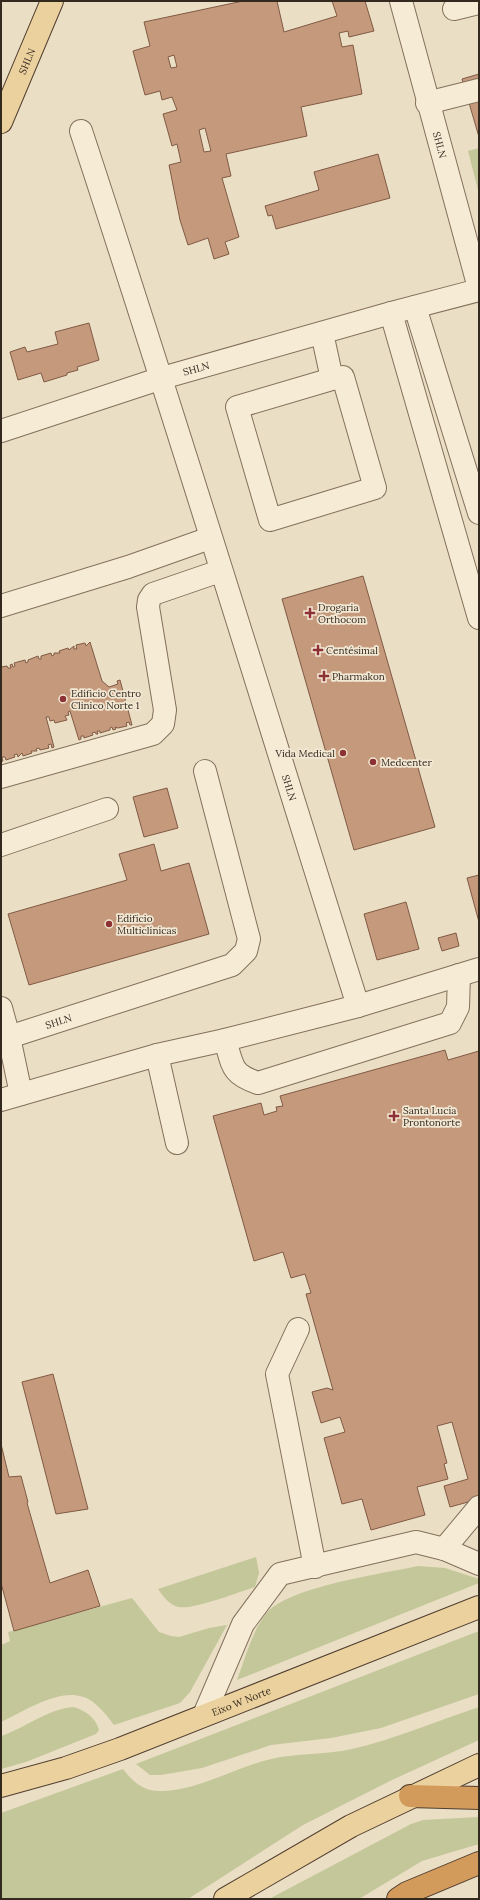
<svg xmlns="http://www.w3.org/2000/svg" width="480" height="1900" font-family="Lora,serif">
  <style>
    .green { fill: #c3c799 }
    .building { fill: #c5997c; stroke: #805a44; fill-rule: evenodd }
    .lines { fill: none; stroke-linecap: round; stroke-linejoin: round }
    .minor-casing { stroke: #83705c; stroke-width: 24 }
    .major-casing { stroke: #513e30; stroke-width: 24 }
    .highway-casing { stroke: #513e30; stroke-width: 24 }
    .minor { stroke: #f6ecd6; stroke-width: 22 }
    .major { stroke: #ebd19e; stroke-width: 22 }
    .highway { stroke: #d39b5b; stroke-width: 22 }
    .poi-dot { fill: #8d3134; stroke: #f2e8d3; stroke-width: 1.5 }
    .labels { text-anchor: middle; stroke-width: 3.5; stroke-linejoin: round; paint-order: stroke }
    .street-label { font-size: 10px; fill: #34291f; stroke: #f2e8d3 }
    .poi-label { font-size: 10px; fill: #34291f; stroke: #f2e8d3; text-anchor: start }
  </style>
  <rect width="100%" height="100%" fill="#eadec4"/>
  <g class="green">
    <path d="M479,148V194L468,151Z"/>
    <path d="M256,1557L259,1573L255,1587C239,1592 193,1610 179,1607C170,1606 163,1596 158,1589Z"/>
    <path d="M418,1566L445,1568L479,1579V1583L237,1680C245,1659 251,1634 265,1615C285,1587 382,1574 418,1566Z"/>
    <path d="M132,1598L159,1632L171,1636L179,1637L209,1628L227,1625L190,1692L180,1703L114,1725C108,1717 102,1709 93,1702C67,1682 27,1710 1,1722V1645L10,1641L8,1632Z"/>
    <path d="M479,1631V1694L381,1728L331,1738L271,1745L202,1768L161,1775H150L136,1764Z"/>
    <path d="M73,1707C85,1710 96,1718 99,1730L96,1734L26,1762L1,1769V1736C25,1728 48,1709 73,1707Z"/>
    <path d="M479,1707V1740L390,1781L303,1825L188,1899H1V1813L123,1769C132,1781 142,1790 157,1791C193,1793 236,1767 271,1759C297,1753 325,1755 352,1749C395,1739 437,1721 479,1707Z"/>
    <path d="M479,1817V1844L422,1861L359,1899H269L411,1824L423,1820Z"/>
  </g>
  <g class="building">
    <path d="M243,1H277L284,32L337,16L332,1H365L374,31L349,37L348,31L339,33L342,47L353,45L362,94L301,107L307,136L226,154L231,176L222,178L239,237L225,242L229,254L214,259L208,238L188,245L180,220L169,165L181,162L177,144L172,146L163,114L177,110L172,97L162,100L160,91L145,95L133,51L150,46L144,22ZM174,55L177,67L171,68L168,57ZM205,128L211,151L204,152L199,130Z"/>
    <path d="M479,74V137L462,79Z"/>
    <path d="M378,154L390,198L276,229L272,215L268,216L265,206L319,190L314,172Z"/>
    <path d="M89,323L99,360L77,367L78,370L67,373V375L44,382L41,373L18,380L10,352L25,347L27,352L58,344L55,332Z"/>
    <path d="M363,576L435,827L354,850L282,599Z"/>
    <path d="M90,642L102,681L109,687L118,684L117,681L120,680L132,725H130L129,722L126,723L127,726L118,728L115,727L116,729L113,730L112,727L110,728V730L100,733V731H97L98,734H96L95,732L92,733L93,735L84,738V736H81V739L79,740L70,711L68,712L69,715L65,716L67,720L55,723L54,720L50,721L49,717H46L54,747L52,748L51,744L48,745L49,748L40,750L39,748L36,749L37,751H31L32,753L23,756L22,753L18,757L17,754L14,755L15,757L6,760L5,757H2L3,761L1,762V667L7,666L8,668H11L10,665L12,664L13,667L15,666L14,663L25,660L26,663L28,662V660L38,656L39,659H41V656L51,653L52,656L54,655V653H60L59,651L68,648L69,650L74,646V649H77L76,645L85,643L86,646Z"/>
    <path d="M167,788L178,828L144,837L133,797Z"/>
    <path d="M154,844L161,871L189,863L209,934L29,985L8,914L127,880L119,854Z"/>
    <path d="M479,875V922L467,878Z"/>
    <path d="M406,902L419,949L377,960L364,914Z"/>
    <path d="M456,933L459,946L442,951L438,938Z"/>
    <path d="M445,1050L448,1060L479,1051V1499L450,1507L444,1486L468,1479L452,1422L437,1426L447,1463L444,1464L448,1479L417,1487L425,1515L371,1530L362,1499L342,1504L324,1438L345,1432L340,1417L321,1423L312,1392L327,1388L333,1390L306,1294L311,1293L305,1274L291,1278L283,1252L254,1261L213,1116L261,1103L264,1115L277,1111L276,1107L283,1106L280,1096Z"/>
    <path d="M53,1374L88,1509L56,1514L22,1382Z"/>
    <path d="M1,1444L9,1477L21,1476L28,1502L27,1503L50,1583L88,1570L100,1606L14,1631L1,1583Z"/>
  </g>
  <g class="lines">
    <g class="minor-casing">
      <g id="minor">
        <path id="s1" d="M401,1L479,288"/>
        <path d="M454,9L479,3"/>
        <path d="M427,103L479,90"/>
        <path id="s2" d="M81,131C177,422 266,714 358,1006"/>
        <path d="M415,307L479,513"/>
        <path d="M391,313L479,618"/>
        <path d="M322,333L332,379L237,407L270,520L375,488L343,377L332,379"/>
        <path id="s3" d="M1,431L162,378L391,313L479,290"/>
        <path d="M1,606L128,567L210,538"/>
        <path d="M1,777L153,734L163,724L165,710L148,607L149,600L153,594L220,571"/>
        <path d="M1,845L107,809"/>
        <path id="s4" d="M1,1008L9,1037L232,965L246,951L249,939L205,771"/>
        <path d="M9,1037L21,1094"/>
        <path d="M225,1040C233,1066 231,1074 258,1083L450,1023L458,1007L459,975"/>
        <path d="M157,1055L177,1143"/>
        <path d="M1,1100L157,1055L225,1040L358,1006L479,969"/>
        <path d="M298,1329L277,1374L315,1567"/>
        <path d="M444,1549L479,1507"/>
        <path d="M204,1715L243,1624L280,1574L416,1542L444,1549L479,1564"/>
      </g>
    </g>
    <g class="major-casing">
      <g id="major">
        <path id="s5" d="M1,122L52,1"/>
        <path id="s6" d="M1,1786L66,1768L120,1749L479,1607"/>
        <path d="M225,1899L351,1826L479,1765"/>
      </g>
    </g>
    <g class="highway-casing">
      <g id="highway">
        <path d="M410,1796L479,1798"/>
        <path d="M398,1899L407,1893L479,1863"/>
      </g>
    </g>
    <use href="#minor" class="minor"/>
    <use href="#major" class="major"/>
    <use href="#highway" class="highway"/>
  </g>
  <g class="poi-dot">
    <path d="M308 607h4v4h4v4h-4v4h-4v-4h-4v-4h4z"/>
    <path d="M316 644h4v4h4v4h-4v4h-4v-4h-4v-4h4z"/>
    <path d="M322 670h4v4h4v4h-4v4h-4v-4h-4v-4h4z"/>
    <circle cx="63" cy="699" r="4"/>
    <circle cx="343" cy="753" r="4"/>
    <circle cx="373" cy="762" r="4"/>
    <circle cx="109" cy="924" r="4"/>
    <path d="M392 1110h4v4h4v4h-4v4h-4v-4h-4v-4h4z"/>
  </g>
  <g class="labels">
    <g class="street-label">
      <text dy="4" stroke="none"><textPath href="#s5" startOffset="66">SHLN</textPath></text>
      <text dy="4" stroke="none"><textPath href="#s1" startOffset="149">SHLN</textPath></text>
      <text dy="4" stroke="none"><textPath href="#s3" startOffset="205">SHLN</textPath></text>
      <text dy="4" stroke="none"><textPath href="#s2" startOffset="689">SHLN</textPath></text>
      <text dy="4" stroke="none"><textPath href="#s4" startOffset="82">SHLN</textPath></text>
      <text dy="4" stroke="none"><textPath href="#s6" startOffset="255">Eixo W Norte</textPath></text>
    </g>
    <g class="poi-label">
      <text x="318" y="611">Drogaria<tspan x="318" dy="12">Orthocom</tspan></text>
      <text x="326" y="654">Centésimal</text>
      <text x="332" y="680">Pharmakon</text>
      <text x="71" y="697">Edificio Centro<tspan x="71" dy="12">Clinico Norte 1</tspan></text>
      <text x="335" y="757" text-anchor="end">Vida Medical</text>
      <text x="381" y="766">Medcenter</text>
      <text x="117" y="922">Edifício<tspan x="117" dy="12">Multiclínicas</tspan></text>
      <text x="403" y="1114">Santa Lucia<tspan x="403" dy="12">Prontonorte</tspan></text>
    </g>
  </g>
  <rect width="480" height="1900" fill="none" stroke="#34291f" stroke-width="4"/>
</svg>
